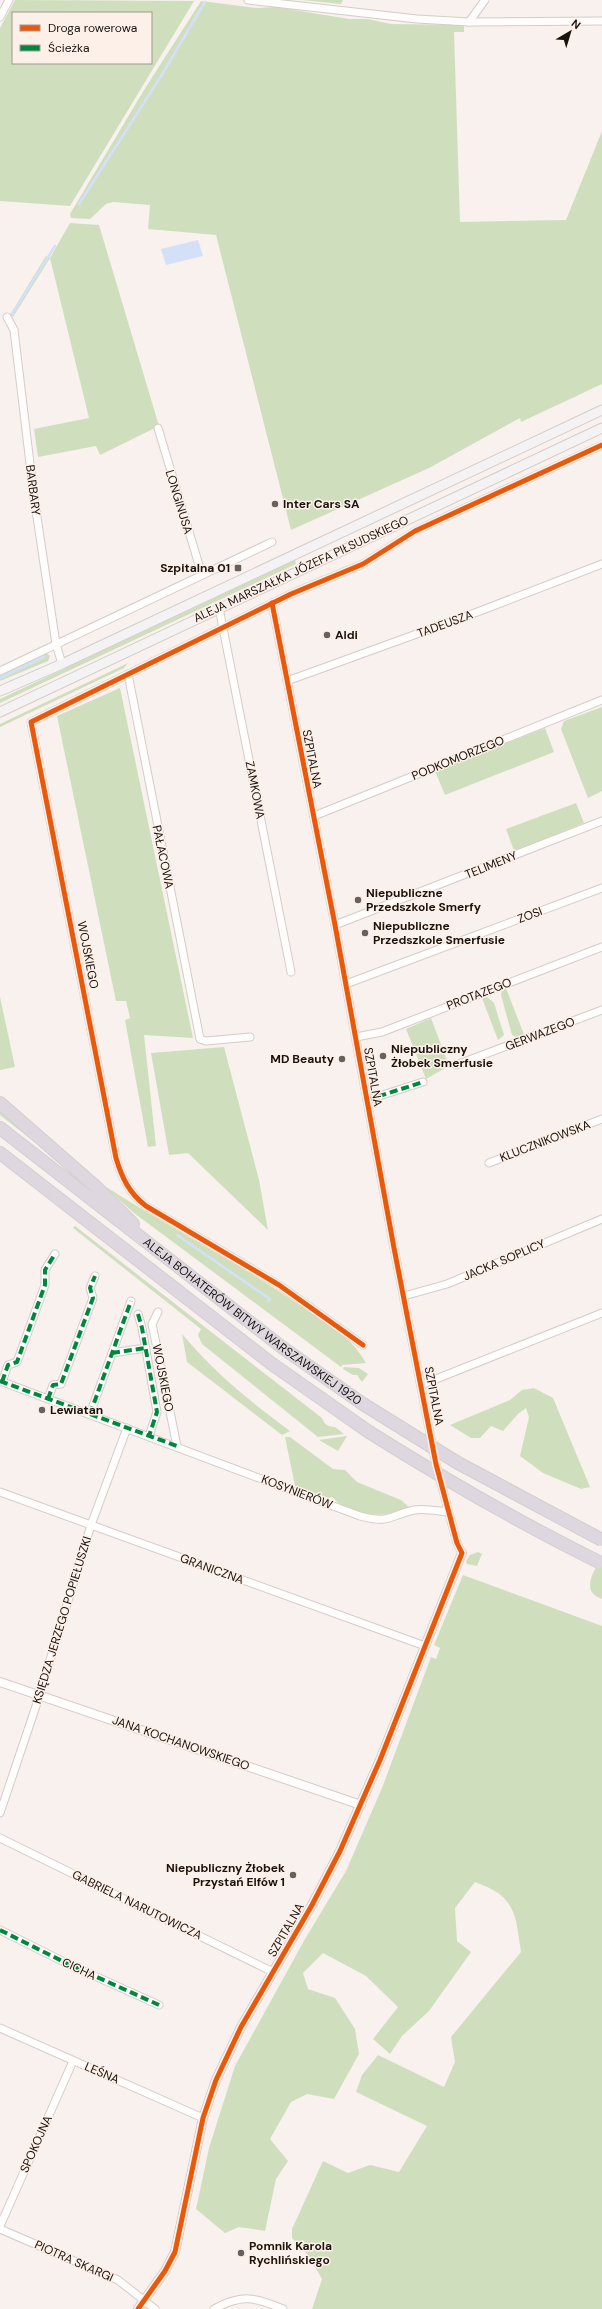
<svg xmlns="http://www.w3.org/2000/svg" width="602" height="2309" font-family="'DM Sans',sans-serif">
  <style>
    .green { fill: #cfdfbe; fill-rule: evenodd }
    .water { fill: #d4e0f8 }
    .lines { fill: none; stroke-linecap: round; stroke-linejoin: round }
    .stream { stroke: #d4e0f8; stroke-width: 2.5 }
    .minor-casing { stroke: #d4ccc8; stroke-width: 9 }
    .tertiary-casing { stroke: #d4ccc8; stroke-width: 10 }
    .secondary-casing { stroke: #d4ccc8; stroke-width: 11 }
    .motorway-casing { stroke: #d3cfcd; stroke-width: 14 }
    .minor { stroke: #fefdfc; stroke-width: 7 }
    .tertiary { stroke: #fefdfc; stroke-width: 8 }
    .secondary { stroke: #f5f2f4; stroke-width: 9 }
    .motorway { stroke: #ded7e0; stroke-width: 12 }
    .motorway-bridge-casing { stroke: #d3cfcd; stroke-width: 14; stroke-linecap: butt }
    .motorway-bridge { stroke: #ded7e0; stroke-width: 12 }
    .quiet { stroke: #00873e; stroke-width: 4; stroke-dasharray: 8 4; stroke-linecap: butt }
    .cycleway-casing { stroke: #fdf0e8; stroke-width: 8 }
    .cycleway { stroke: #e8590c; stroke-width: 5 }
    .poi-dot { fill: #67605c; stroke: #fdf0e8; stroke-width: 1.5 }
    .labels { text-anchor: middle; stroke-width: 3; stroke-linejoin: round; paint-order: stroke }
    .street-label { font-size: 12px; fill: #19120e; stroke: #fdf0e8 }
    .poi-label { font-size: 12px; font-weight: bold; fill: #19120e; stroke: #fdf0e8; text-anchor: start }
  </style>
  <rect width="100%" height="100%" fill="#f8f1ed"/>
  <g class="green">
    <path d="M15,0L194,1L70,206L0,201V28ZM13,13H151V63H13Z"/>
    <path d="M302,0H343L341,4Z"/>
    <path d="M201,1L256,8L276,7L349,19H367L391,24L464,25V32H454L460,222L566,220L602,131V384L521,422L520,418L429,468L291,530L216,235L148,229L150,205L113,202L106,204L90,219L71,218L70,214L144,90Z"/>
    <path d="M70,223L99,225L159,426L100,455L96,446L38,457L34,429L89,418L50,258L13,317L10,315L46,256L50,258Z"/>
    <path d="M295,560L296,564L0,703V699Z"/>
    <path d="M46,653L50,656L48,661L0,681V675Z"/>
    <path d="M128,663L124,668L0,727V724Z"/>
    <path d="M120,688L193,1038L144,1035L156,1146L148,1147L125,1020L130,1018L126,1001H116L57,716Z"/>
    <path d="M602,707V791L588,798L561,729L564,721Z"/>
    <path d="M545,728L554,752L445,795L435,771Z"/>
    <path d="M576,803L584,823L514,851L506,829Z"/>
    <path d="M506,988L525,1037L519,1039L512,1035L501,995L502,989Z"/>
    <path d="M486,996L494,1003L504,1035L498,1040L482,998Z"/>
    <path d="M0,997L15,1067L0,1070Z"/>
    <path d="M431,1018L449,1066L426,1079L406,1029Z"/>
    <path d="M224,1047L259,1180L268,1230L188,1153L169,1155L151,1053Z"/>
    <path d="M0,1109L46,1151L0,1115Z"/>
    <path d="M103,1185C166,1225 233,1260 295,1302C323,1321 349,1333 366,1363L342,1365L341,1367L134,1213Z"/>
    <path d="M75,1226L322,1418C324,1424 328,1427 335,1427L344,1434L318,1437L202,1344L198,1335L201,1329L73,1228Z"/>
    <path d="M182,1334C216,1374 248,1400 290,1431L282,1435L187,1362Z"/>
    <path d="M344,1367L359,1368L368,1374L362,1382L357,1375H353L343,1369Z"/>
    <path d="M534,1388L553,1398L590,1487L581,1489L543,1473L520,1456L529,1417L526,1408L518,1414L503,1431L491,1426L480,1438H471L450,1425L510,1400L522,1390Z"/>
    <path d="M347,1436L338,1451L319,1440Z"/>
    <path d="M285,1437H290L333,1469L345,1470L357,1482L401,1500L410,1508C383,1516 368,1519 342,1505C338,1503 336,1500 332,1497L328,1498L295,1486Z"/>
    <path d="M478,1552L482,1554L477,1566L467,1564L466,1561L470,1555Z"/>
    <path d="M602,1556V1599C579,1591 595,1570 602,1556Z"/>
    <path d="M463,1575L602,1626V2309H312L322,2279L308,2255L292,2238V2229L323,2161L348,2173L370,2165L399,2172L427,2126L356,2092L362,2075L378,2055L444,2087L455,2062L451,2037L521,1952C515,1912 516,1897 475,1882L455,1908L457,1941L471,1952L429,2011L402,2036L390,2054L373,2039L398,2007L366,1976L323,1953L303,1973L308,1989L335,1998L355,2029L359,2054L334,2099L307,2094L291,2102L270,2139L288,2161L276,2179L265,2231L239,2227L225,2233L196,2209L209,2148L235,2066L305,1939L346,1871L382,1788L431,1657L436,1659L440,1648L434,1645Z"/>
  </g>
  <path class="water" d="M198,240L203,256L166,265L161,249Z"/>
  <g class="lines">
    <g class="stream">
      <path d="M79,204L161,76L205,2"/>
      <path d="M11,316L55,246"/>
      <path d="M0,678L44,657"/>
      <path d="M177,1235L270,1299L268,1301"/>
    </g>
    <g class="minor-casing">
      <g id="minor">
        <path d="M248,0L417,19L469,22L602,21"/>
        <path d="M0,17L9,0"/>
        <path d="M469,22L485,0"/>
        <path d="M7,317L14,330L34,497L56,644L62,664"/>
        <path d="M158,428L202,575"/>
        <path d="M272,603L335,925L394,1248L436,1464L457,1543L462,1553"/>
        <path d="M219,608L291,972"/>
        <path d="M0,671L272,542"/>
        <path d="M128,674L200,1039L206,1041L250,1037"/>
        <path d="M287,681L480,611L602,564"/>
        <path d="M314,816L602,700"/>
        <path d="M335,925L602,821"/>
        <path d="M346,984L602,888"/>
        <path d="M356,1037L382,1032L602,947"/>
        <path d="M456,1065L602,1010"/>
        <path d="M367,1100L423,1082"/>
        <path d="M489,1163L602,1119"/>
        <path d="M404,1296L447,1284L602,1219"/>
        <path d="M158,1312L152,1324L177,1446"/>
        <path d="M138,1314L142,1328L157,1412L149,1436"/>
        <path d="M363,1345L279,1285L146,1206C129,1193 122,1178 116,1158L31,722L291,594L363,564L415,531L602,445"/>
        <path d="M112,1353L146,1348"/>
        <path d="M0,1381L360,1516C390,1524 388,1516 414,1510C424,1508 438,1511 448,1512"/>
        <path d="M2,1382L8,1365L17,1362L45,1285V1270L55,1254"/>
        <path d="M421,1385L602,1313"/>
        <path d="M48,1399L53,1385L61,1384L93,1298L90,1288L95,1276"/>
        <path d="M90,1414L131,1301"/>
        <path d="M0,1492L425,1646"/>
        <path d="M0,1813L36,1706L91,1525L127,1428"/>
        <path d="M0,1838L273,1972"/>
        <path d="M0,1930L66,1963L159,2005"/>
        <path d="M0,2028L203,2118"/>
        <path d="M0,2226L73,2061"/>
        <path d="M0,2229L118,2280L155,2309"/>
        <path d="M214,2309C241,2294 255,2297 283,2309"/>
      </g>
    </g>
    <g class="tertiary-casing">
      <g id="tertiary">
        <path d="M0,1682L361,1805"/>
        <path d="M138,2309L165,2271L175,2252L203,2118L216,2080L241,2027L312,1905L340,1851L380,1760L462,1553"/>
      </g>
    </g>
    <g class="secondary-casing">
      <g id="secondary">
        <path d="M0,691L62,664L602,410"/>
        <path d="M0,712L602,428"/>
      </g>
    </g>
    <g class="motorway-casing">
      <g id="motorway">
        <path d="M0,1103L95,1186L133,1224"/>
        <path id="s1" d="M0,1128L283,1348L363,1404"/>
        <path d="M0,1153L272,1364L369,1432"/>
      </g>
    </g>
    <use href="#minor" class="minor"/>
    <use href="#tertiary" class="tertiary"/>
    <use href="#secondary" class="secondary"/>
    <use href="#motorway" class="motorway"/>
    <g class="motorway-bridge-casing">
      <g id="motorway-bridge">
        <path d="M363,1404L458,1463L602,1540"/>
        <path d="M369,1432C444,1479 520,1523 599,1562"/>
      </g>
    </g>
    <use href="#motorway-bridge" class="motorway-bridge"/>
    <g class="quiet">
      <path d="M367,1100L423,1082"/>
      <path d="M138,1314L142,1328L157,1412L149,1436"/>
      <path d="M112,1353L146,1348"/>
      <path d="M0,1381L177,1446"/>
      <path d="M2,1382L8,1365L17,1362L45,1285V1270L55,1254"/>
      <path d="M48,1399L53,1385L61,1384L93,1298L90,1288L95,1276"/>
      <path d="M90,1414L131,1301"/>
      <path d="M0,1930L66,1963L159,2005"/>
    </g>
    <g class="cycleway-casing">
      <g id="cycleway">
        <path d="M363,1345L279,1285L146,1206C129,1193 122,1178 116,1158L31,722L291,594L363,564L415,531L602,445"/>
        <path d="M138,2309L165,2271L175,2252L203,2118L216,2080L241,2027L312,1905L340,1851L380,1760L462,1553L457,1543L436,1464L394,1248L335,925L272,603"/>
      </g>
    </g>
    <use href="#cycleway" class="cycleway"/>
  </g>
  <g class="poi-dot">
    <circle cx="275" cy="504" r="4"/>
    <rect x="234" y="564" width="8" height="8" rx="2"/>
    <circle cx="327" cy="635" r="4"/>
    <circle cx="358" cy="900" r="4"/>
    <circle cx="365" cy="933" r="4"/>
    <circle cx="383" cy="1056" r="4"/>
    <circle cx="342" cy="1059" r="4"/>
    <circle cx="42" cy="1410" r="4"/>
    <circle cx="293" cy="1875" r="4"/>
    <circle cx="241" cy="2253" r="4"/>
  </g>
  <g class="labels">
    <g class="street-label">
      <text transform="translate(33 490) rotate(83)" y="4">BARBARY</text>
      <text transform="translate(179 502) rotate(73)" y="4">LONGINUSA</text>
      <text transform="translate(301 569) rotate(-25)" y="4">ALEJA MARSZAŁKA JÓZEFA PIŁSUDSKIEGO</text>
      <text transform="translate(445 624) rotate(-20)" y="4">TADEUSZA</text>
      <text transform="translate(458 758) rotate(-22)" y="4">PODKOMORZEGO</text>
      <text transform="translate(312 759) rotate(79)" y="4">SZPITALNA</text>
      <text transform="translate(255 790) rotate(79)" y="4">ZAMKOWA</text>
      <text transform="translate(163 857) rotate(78)" y="4">PAŁACOWA</text>
      <text transform="translate(491 865) rotate(-22)" y="4">TELIMENY</text>
      <text transform="translate(530 915) rotate(-21)" y="4">ZOSI</text>
      <text transform="translate(88 955) rotate(79)" y="4">WOJSKIEGO</text>
      <text transform="translate(479 994) rotate(-21)" y="4">PROTAZEGO</text>
      <text transform="translate(540 1034) rotate(-21)" y="4">GERWAZEGO</text>
      <text transform="translate(373 1077) rotate(80)" y="4">SZPITALNA</text>
      <text transform="translate(545 1141) rotate(-21)" y="4">KLUCZNIKOWSKA</text>
      <text transform="translate(504 1260) rotate(-23)" y="4">JACKA SOPLICY</text>
      <text dy="4" stroke="none"><textPath href="#s1" startOffset="318">ALEJA BOHATERÓW BITWY WARSZAWSKIEJ 1920</textPath></text>
      <text transform="translate(163 1378) rotate(79)" y="4">WOJSKIEGO</text>
      <text transform="translate(434 1396) rotate(79)" y="4">SZPITALNA</text>
      <text transform="translate(297 1492) rotate(21)" y="4">KOSYNIERÓW</text>
      <text transform="translate(212 1569) rotate(20)" y="4">GRANICZNA</text>
      <text transform="translate(62 1620) rotate(-73)" y="4">KSIĘDZA JERZEGO POPIEŁUSZKI</text>
      <text transform="translate(181 1743) rotate(19)" y="4">JANA KOCHANOWSKIEGO</text>
      <text transform="translate(137 1905) rotate(26)" y="4">GABRIELA NARUTOWICZA</text>
      <text transform="translate(286 1930) rotate(-60)" y="4">SZPITALNA</text>
      <text transform="translate(79 1969) rotate(25)" y="4">CICHA</text>
      <text transform="translate(102 2073) rotate(23)" y="4">LEŚNA</text>
      <text transform="translate(36 2144) rotate(-66)" y="4">SPOKOJNA</text>
      <text transform="translate(74 2261) rotate(24)" y="4">PIOTRA SKARGI</text>
    </g>
    <g class="poi-label">
      <text x="283" y="508">Inter Cars SA</text>
      <text x="230" y="572" text-anchor="end">Szpitalna 01</text>
      <text x="335" y="639">Aldi</text>
      <text x="366" y="897">Niepubliczne<tspan x="366" dy="14">Przedszkole Smerfy</tspan></text>
      <text x="373" y="930">Niepubliczne<tspan x="373" dy="14">Przedszkole Smerfusie</tspan></text>
      <text x="391" y="1053">Niepubliczny<tspan x="391" dy="14">Żłobek Smerfusie</tspan></text>
      <text x="334" y="1063" text-anchor="end">MD Beauty</text>
      <text x="50" y="1414">Lewiatan</text>
      <text x="285" y="1872" text-anchor="end">Niepubliczny Żłobek<tspan x="285" dy="14">Przystań Elfów 1</tspan></text>
      <text x="249" y="2250">Pomnik Karola<tspan x="249" dy="14">Rychlińskiego</tspan></text>
    </g>
  </g>
  <rect x="12" y="12" width="140" height="52" fill="#fdf0e8" stroke="#a29791"/>
  <rect x="20" y="25" width="20" height="6" fill="#e8590c" stroke="#a29791"/>
  <text x="48" y="32" font-size="12" fill="#19120e">Droga rowerowa</text>
  <rect x="20" y="45" width="20" height="6" fill="#00873e" stroke="#a29791"/>
  <text x="48" y="52" font-size="12" fill="#19120e">Ścieżka</text>
  <g transform="translate(570 32) rotate(38)" stroke="#fdf0e8" stroke-width="3" paint-order="stroke">
  <path d="M0-3L7 15L0 10L-7 15Z" fill="#19120e"/>
  <text y="-6" font-size="11" font-weight="bold" text-anchor="middle" fill="#19120e">N</text>
  </g>
</svg>
